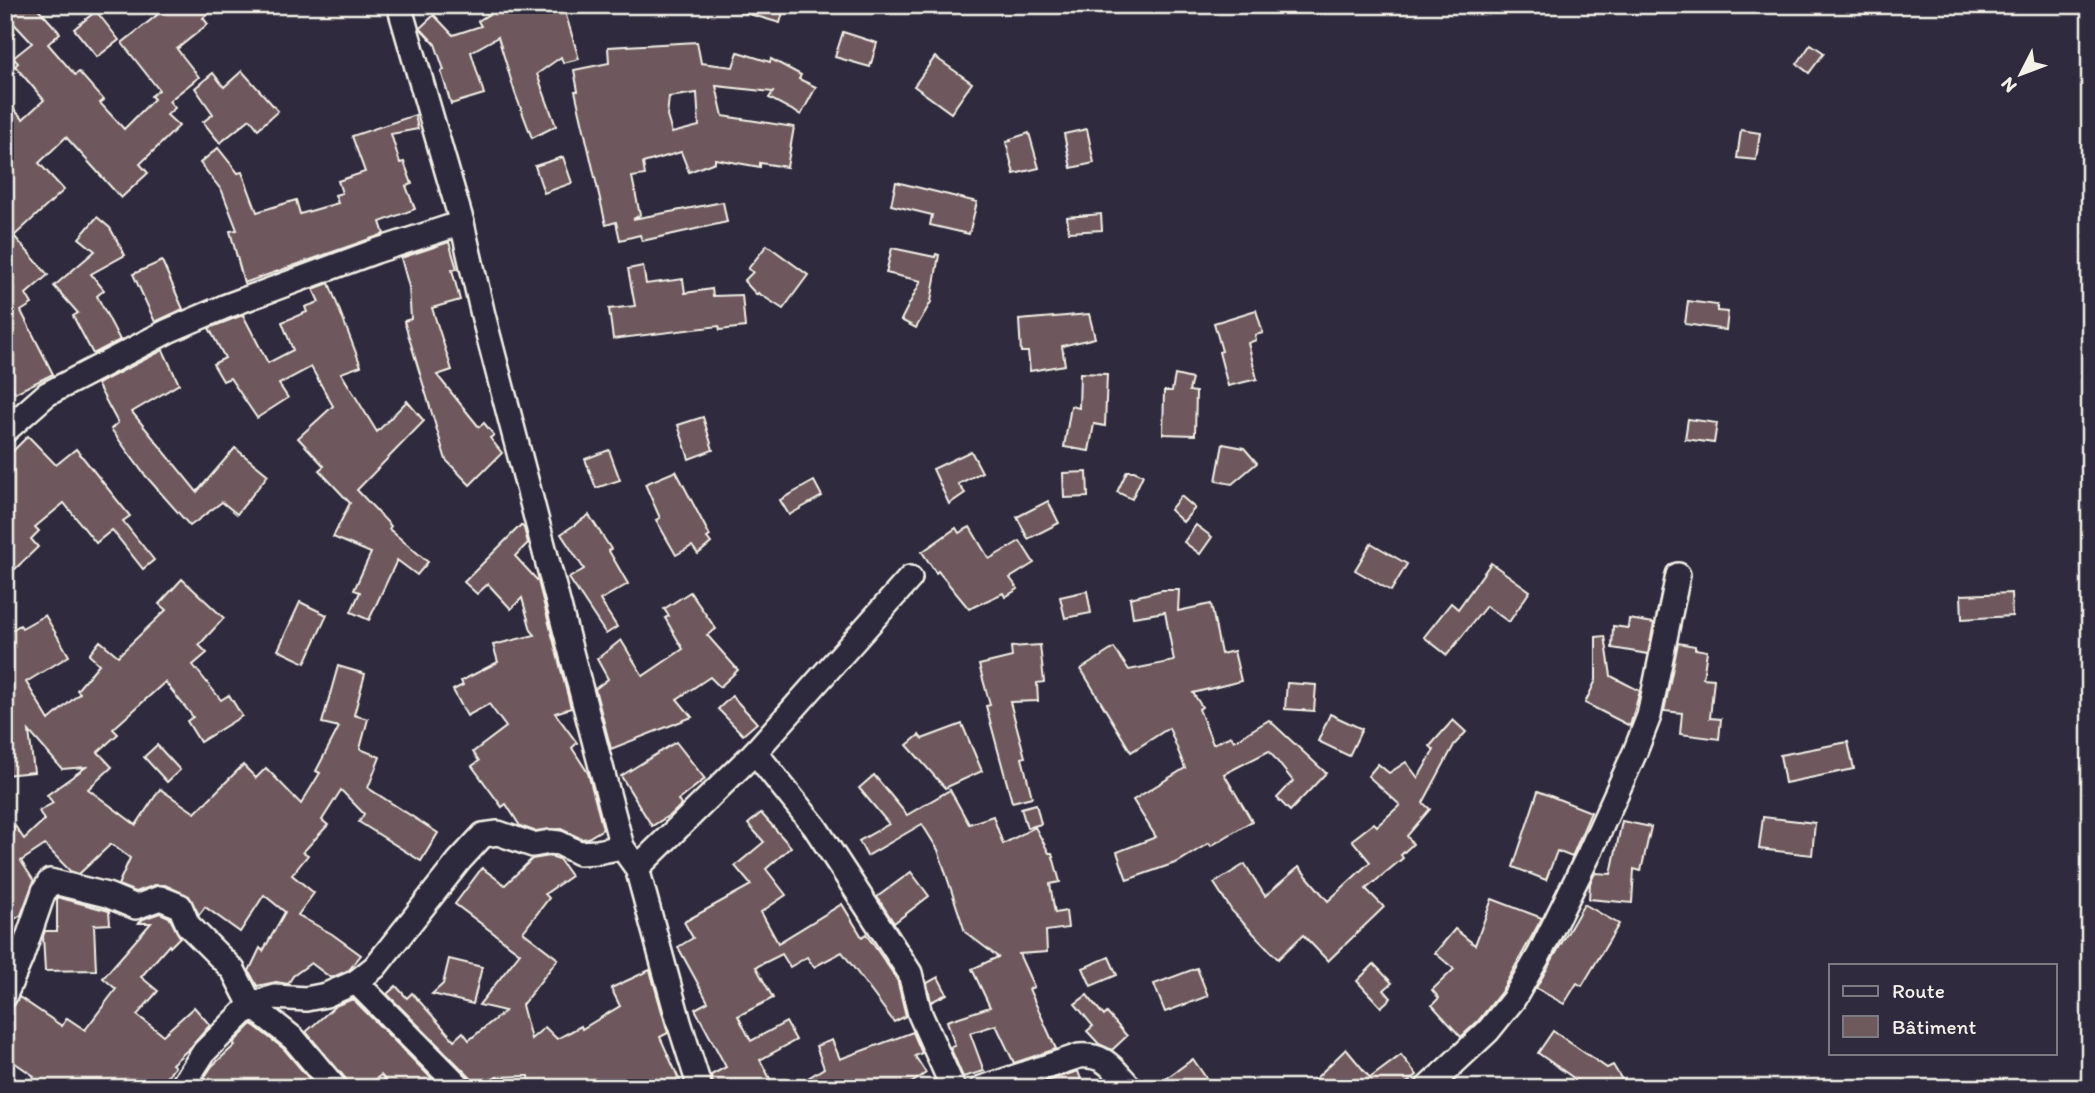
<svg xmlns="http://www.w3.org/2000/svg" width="2095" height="1093" font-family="Itim,sans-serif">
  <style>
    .building { fill: #6e595d; stroke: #f4f1e8; stroke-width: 2; fill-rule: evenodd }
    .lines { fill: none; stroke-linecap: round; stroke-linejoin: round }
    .minor-casing { stroke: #f4f1e8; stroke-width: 28 }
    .minor { stroke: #2f2a3d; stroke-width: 23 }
  </style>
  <rect width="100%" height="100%" fill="#2f2a3d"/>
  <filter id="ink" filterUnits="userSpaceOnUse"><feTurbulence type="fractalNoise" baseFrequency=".0143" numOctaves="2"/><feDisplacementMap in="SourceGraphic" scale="14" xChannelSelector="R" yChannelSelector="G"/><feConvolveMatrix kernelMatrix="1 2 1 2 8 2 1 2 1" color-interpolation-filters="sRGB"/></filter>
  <g filter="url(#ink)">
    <g class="building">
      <path d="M5,5H35L60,33L48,44L75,75L79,72L104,100L100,103L124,129L154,99L151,96L159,90L122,43L157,15L149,5H218L203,18L208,24L177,49L199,77L169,101L175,108L167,115L179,126L140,164L148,173L121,198L66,137L39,163L64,190L14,236L48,275L26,294L32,304L21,311L53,374L15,393L5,373V100L23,119L44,100L15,66L18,63L13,58L32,43L5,14Z"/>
      <path d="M523,5H527L529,11L549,5H563L579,59L563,63L561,57L537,74L556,126L532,138L515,93L498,37L471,52L484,94L451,104L441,71L444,70L435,44L420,28L434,15L453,35L481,26L478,21L499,8L501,13Z"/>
      <path d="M732,5H785L780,23L732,9Z"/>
      <path d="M96,11L119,40L97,57L74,29Z"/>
      <path d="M843,32L877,43L870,67L835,57Z"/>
      <path d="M697,42L701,63L733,67L738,52L770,62L771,59L801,75L799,79L816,87L801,115L769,98L773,92L716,86L723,116L794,127L787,167L760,163V167L715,159V162L689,172L681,152L643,163L645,175L632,177L640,215L633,219L723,202L727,222L642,241L640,235L620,240L616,222L606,225L575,91H578L574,70L609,63L608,47ZM697,93L699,126L672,133L667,116L669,97Z"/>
      <path d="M1811,44L1824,53L1809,73L1797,64Z"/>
      <path d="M935,57L972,83L951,113L914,86Z"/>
      <path d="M242,71L278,111L258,129L250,119L220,143L203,122L213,114L195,88L213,73L224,87Z"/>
      <path d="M415,115L418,129L391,134L400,163L404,162L412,184L406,186L415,209L380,222L384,234L244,283L230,231L237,230L222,191L200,163L218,148L238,173L242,172L257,212L296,200L300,214L338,203L335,195L342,193L338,181L365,172L352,136Z"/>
      <path d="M1087,129L1094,163L1071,168L1064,134Z"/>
      <path d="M1741,130L1760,133L1756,160L1737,158Z"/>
      <path d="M1029,133L1039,168L1014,174L1006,142L1011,141L1010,139Z"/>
      <path d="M563,157L572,183L544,193L535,166Z"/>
      <path d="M896,182L977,202L969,234L930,225L932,215L891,205Z"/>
      <path d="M1101,214L1102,230L1069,232L1067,217Z"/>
      <path d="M97,217L110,228L125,255L91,274L104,290L97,296L120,340L93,354L73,316L78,313L54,286L95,251L79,238Z"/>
      <path d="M449,242L457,269L452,270L460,300L432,308L452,370L437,375L479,427L484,423L494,435L490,438L502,453L470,485L446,460L404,321L411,319L409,287L401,258Z"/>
      <path d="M767,245L808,275L783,309L758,293L757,295L744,281L753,272L748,269Z"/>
      <path d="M892,248L935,257L936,254L939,255L931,302L916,328L901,320L921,281L886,273Z"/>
      <path d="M162,261L183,309L155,322L133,274Z"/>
      <path d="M643,266L646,284L683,279L685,293L712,289L713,296L742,295L745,327L720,330L719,326L613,339L609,309L635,306L628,269Z"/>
      <path d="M329,283L361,366L341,373L377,432L407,401L424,421L357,490L391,526L389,529L428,562L417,575L397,560L369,620L351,612L360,592L354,590L371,553L333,537L350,503L319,470L324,466L298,438L333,406L311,367L279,384L288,398L257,418L230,378L223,381L213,364L225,358L209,328L243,315L268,363L293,350L282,322L307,312L305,307L319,302L313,289Z"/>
      <path d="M1688,301L1717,305V311L1728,312L1726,330L1685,324Z"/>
      <path d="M1256,310L1263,333L1255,335L1256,340L1248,343L1257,379L1228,386L1219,352L1222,351L1214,323Z"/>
      <path d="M1089,314L1095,338L1062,346L1065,365L1030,371L1028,352H1021L1019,320Z"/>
      <path d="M163,350L179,384L132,412L197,492L235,448L268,475L237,514L222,502L190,526L144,474L111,429L118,423L97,384Z"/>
      <path d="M1080,373L1107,374L1105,426L1094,424L1089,451L1064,447L1071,406L1079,408Z"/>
      <path d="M1175,375L1192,379L1189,391L1196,392L1195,435L1163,434L1164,391H1172Z"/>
      <path d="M703,417L713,450L689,459L678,425Z"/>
      <path d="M1688,419L1717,423L1714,443L1685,439Z"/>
      <path d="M28,436L56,465L76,449L130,516L123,521L154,560L143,569L112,530L96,543L64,503L35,527L39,531L31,539L38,547L14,570L5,561V459Z"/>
      <path d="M1223,444L1244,448L1257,463L1232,484L1216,481Z"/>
      <path d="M609,450L620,480L596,488L585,459Z"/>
      <path d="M971,451L982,472L958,484L965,493L949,504L933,469Z"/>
      <path d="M676,471L710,536L707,538L711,543L698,554L692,546L676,555L656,520L660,518L645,484Z"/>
      <path d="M1127,471H1134L1143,475L1132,499L1117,492Z"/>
      <path d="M1087,472L1088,497L1064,498L1063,473Z"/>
      <path d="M814,481L822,496L789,515L780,500Z"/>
      <path d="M1181,496L1195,508L1183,522L1170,510Z"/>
      <path d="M1048,501L1059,523L1028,539L1017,517Z"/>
      <path d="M589,515L611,549L609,551L628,584L600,600L617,627L606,634L569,578L584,569L561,534Z"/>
      <path d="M521,525L524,528L528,543L515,556L538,581L571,708L555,713L577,743L572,748L588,773L603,829L588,838L582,839L561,829L534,831L520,826L506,804L502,807L472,766L479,761L473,752L506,727L489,704L467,716L453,690L463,685L461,681L498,662L493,645L535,635L531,630L522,598L511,609L488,584L477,594L464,582Z"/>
      <path d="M1196,525L1212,537L1200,554L1184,542Z"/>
      <path d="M970,527L989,559L1020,541L1034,563L1010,578L1018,589L1005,597L1003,593L969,609L938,571L936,573L922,552L956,528L959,533Z"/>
      <path d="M1371,543L1407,564L1391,591L1355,570Z"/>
      <path d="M1491,563L1530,591L1509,622L1486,606L1447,655L1424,637L1451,603L1458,609Z"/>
      <path d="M182,579L224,618L199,645L207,653L193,665L221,700L229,695L242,716L200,742L187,721L193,717L165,682L113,729L118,734L98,752L112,767L88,789L136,825L160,789L195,813L243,765L256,778L266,768L301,804L320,773L316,771L339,727L322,723L338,666L365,674L354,715L368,719L360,749L380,757L368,788L438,833L421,861L359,822L364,814L341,790L322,820L328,825L303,852L308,855L292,875L314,893L298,915L332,934L361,955L349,970L331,978L311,963L293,976L288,984L276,982L257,986L249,971L260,948L263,951L285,912L264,895L240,932L205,907L199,915L189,896L165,885H155L136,892L118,885L130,858L111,844L79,874L70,871L45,845L21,861L34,881L21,915L5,925V833L15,826L24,839L44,820L39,811L53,803L47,795L86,767L62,769L29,731L34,772L5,775V634L20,625L22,628L45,615L69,656L26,682L49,720L80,693L77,690L99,664L89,655L100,641L118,656L166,610L159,604Z"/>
      <path d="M1162,590H1179L1178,611L1211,604L1221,654L1234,651L1241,681L1193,693L1202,707L1199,709L1213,744L1231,736L1234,741L1269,720L1326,773L1290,811L1277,798L1293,781L1269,751L1224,774L1252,821L1211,846L1209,843L1178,862L1127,880L1117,852L1156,837L1133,800L1185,768L1169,728L1131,752L1081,669L1114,648L1129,670L1174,661L1165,612L1133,617L1130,598Z"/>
      <path d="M1087,591L1091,613L1065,618L1060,597Z"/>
      <path d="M690,592L716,629L707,635L738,670L720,687L710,677L677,699L692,717L611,749L595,689L608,679L597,659L621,640L643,676L683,649L665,618L669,616L664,609Z"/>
      <path d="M2011,593L2012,616L1962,619L1961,595Z"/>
      <path d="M300,602L327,615L305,663L278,650Z"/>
      <path d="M1629,619L1654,623L1648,654L1612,648L1613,626L1628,628Z"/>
      <path d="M1605,636L1611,676L1640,691L1630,726L1585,703L1596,680V637Z"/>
      <path d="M1678,643L1695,646V649L1707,651L1703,678L1714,679L1710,718L1721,719L1719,739L1680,734L1682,713L1664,711Z"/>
      <path d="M1040,645L1044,682L1037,683L1038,701L1010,702L1025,757L1022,758L1032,797L1012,802L986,706L990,705L979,665L1012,657L1011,647Z"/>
      <path d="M1287,683L1316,685L1314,711L1285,709Z"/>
      <path d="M732,696L757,723L743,735L718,709Z"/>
      <path d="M1330,714L1362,729L1349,756L1318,741Z"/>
      <path d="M1453,720L1466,732L1454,745L1423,803L1430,809L1407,836L1413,844L1401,855L1403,858L1366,889L1384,907L1328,961L1303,935L1278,959L1232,911L1214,883L1245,864L1265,896L1299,867L1328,901L1370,862L1352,840L1374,823L1377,826L1400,805L1368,776L1378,764L1389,773L1406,762L1418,778L1434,750L1430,746Z"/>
      <path d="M962,724L982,771L945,788L907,745L919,735L922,739Z"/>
      <path d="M676,742L705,779L678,800L681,805L673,813L652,826L621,776Z"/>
      <path d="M1848,742L1854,769L1785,783L1780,755Z"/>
      <path d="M157,745L180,770L167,782L144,757Z"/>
      <path d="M874,775L907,815L950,790L969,824L993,816L1003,844L1035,827L1049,853H1052L1060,882L1050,884L1055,913L1066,911L1068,928L1046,931L1047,952L1019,954L1034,987L1029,989L1056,1049L1014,1063L996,1025L970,1033L984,1071L963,1077L950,1047L955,1046L947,1021L990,1007L972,969L998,957L965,932L938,850L922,824L867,856L859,841L889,824L859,788Z"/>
      <path d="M1538,791L1591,812L1572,857L1557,851L1546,880L1513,867Z"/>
      <path d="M1036,804L1041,824L1027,828L1021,808Z"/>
      <path d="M761,813L791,847L766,869L786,895L761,912L778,943L842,904L862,937L866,934L897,979L906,1016L894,1022L842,952L814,967L807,957L790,967L782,954L756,967L773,998L738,1016L751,1041L786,1022L796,1040L760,1060L775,1088H714L711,1075L726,1067L695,1009L708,1002L678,947L693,938L684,922L751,885L735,866L764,842L748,824Z"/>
      <path d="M1763,817L1815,823L1812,855L1759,849Z"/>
      <path d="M1622,821L1651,827L1641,871L1634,869L1632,903L1589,899L1590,883L1595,873L1611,874Z"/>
      <path d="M550,856L559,859L571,876L545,894L549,898L523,932L558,959L522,1005L531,1039L545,1027L557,1039L581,1026L582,1029L620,1006L611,988L650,970L668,1033L660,1037L683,1088H531L529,1076H527L496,1077L484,1088H475L471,1078L387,994L396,986L407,998L412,993L454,1040L463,1032L469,1040L505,1011L479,1005L520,953L455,904L482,868L505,885L532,859Z"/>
      <path d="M911,872L929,896L894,923L877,897Z"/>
      <path d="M57,897L109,911L110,924L94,925L96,970L45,971L43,936L45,931H57Z"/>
      <path d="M1492,899L1542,918L1501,992L1478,1021L1461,1037L1432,1005L1439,998L1432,990L1454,969L1435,953L1455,929L1475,945Z"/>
      <path d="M1584,904L1619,924L1582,986L1577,983L1564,1004L1536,988Z"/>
      <path d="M160,913L169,917L180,937L170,947L169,945L141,977L158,991L137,1015L163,1035L194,1007L210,1025L191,1047L172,1064L175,1067L157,1088H42L31,1080L34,1076L5,1056V1009L14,1006L19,997L62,1026L67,1018L85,1030L116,989L103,978L151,923H139L143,919Z"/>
      <path d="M1109,957L1117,975L1091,986L1083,968Z"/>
      <path d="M449,959L482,967L473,1004L432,994L443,984Z"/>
      <path d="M1374,964L1392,983L1384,990L1391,998L1381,1007L1357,981Z"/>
      <path d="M1197,968L1208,996L1165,1012L1154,984Z"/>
      <path d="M938,977L947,994L931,1002L927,983Z"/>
      <path d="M1087,995L1104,1016L1107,1013L1127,1036L1112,1050L1099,1044L1087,1031L1093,1026L1075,1004Z"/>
      <path d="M353,999L441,1088H392L381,1075L364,1088H349L346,1079L306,1032L335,1006Z"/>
      <path d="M252,1024L284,1049L317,1088H213L204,1078L212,1066L235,1045L233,1043Z"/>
      <path d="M1553,1031L1607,1068L1613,1065L1627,1088H1588L1538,1053Z"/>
      <path d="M913,1032L922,1053L915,1056L926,1073L904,1088H792L824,1068L816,1046L832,1040L840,1059Z"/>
      <path d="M1346,1049L1370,1078L1401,1055L1417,1075L1400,1088H1321L1314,1080Z"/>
      <path d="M1193,1059L1213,1088H1153Z"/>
      <path d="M1078,1071L1084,1088H1036L1035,1085Z"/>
    </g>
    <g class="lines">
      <g class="minor-casing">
        <g id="minor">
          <path d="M399,5L462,223L483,315L622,847L637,868L679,1022L700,1088"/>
          <path d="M5,431L47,394L168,331L224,307L376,251L462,223"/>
          <path d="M755,752L815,827L910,973L920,1014L953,1088"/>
          <path d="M637,868L755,752L910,578"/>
          <path d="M356,982L461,1088"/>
          <path d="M5,995L21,958L44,891L50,881L107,895L136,907L160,898L180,906L188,925L233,970L251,1005L294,1039L335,1088"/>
          <path d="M181,1088L204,1052L251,1005L274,997L306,999L326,995L356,982L375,967L459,861L483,835L498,833L533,845L550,842L559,843L579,853L597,852L622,847"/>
          <path d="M982,1088L1079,1056C1106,1054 1113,1069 1131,1088"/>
          <path d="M1427,1088L1488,1031L1513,1000L1539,955L1589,854L1635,752L1649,716L1678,575"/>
        </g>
      </g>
      <use href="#minor" class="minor"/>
    </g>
  </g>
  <rect width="2095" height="1093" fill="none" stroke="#2f2a3d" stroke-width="28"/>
  <rect x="14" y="14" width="2067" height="1065" fill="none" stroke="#f4f1e8" stroke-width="2.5" filter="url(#ink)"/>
  <rect x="1829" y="964" width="228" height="91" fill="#2f2a3d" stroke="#7e7a81" stroke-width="2"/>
  <rect x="1843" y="986" width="35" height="10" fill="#2f2a3d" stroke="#7e7a81" stroke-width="2"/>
  <text x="1892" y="998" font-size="21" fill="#f4f1e8">Route</text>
  <rect x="1843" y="1016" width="35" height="21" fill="#6e595d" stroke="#7e7a81" stroke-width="2"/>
  <text x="1892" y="1034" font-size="21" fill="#f4f1e8">Bâtiment</text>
  <g transform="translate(2021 74) rotate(228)" stroke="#2f2a3d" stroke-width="5" paint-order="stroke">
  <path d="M0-5L12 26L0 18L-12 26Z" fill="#f4f1e8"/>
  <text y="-10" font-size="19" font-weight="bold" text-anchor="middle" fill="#f4f1e8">N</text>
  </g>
</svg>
